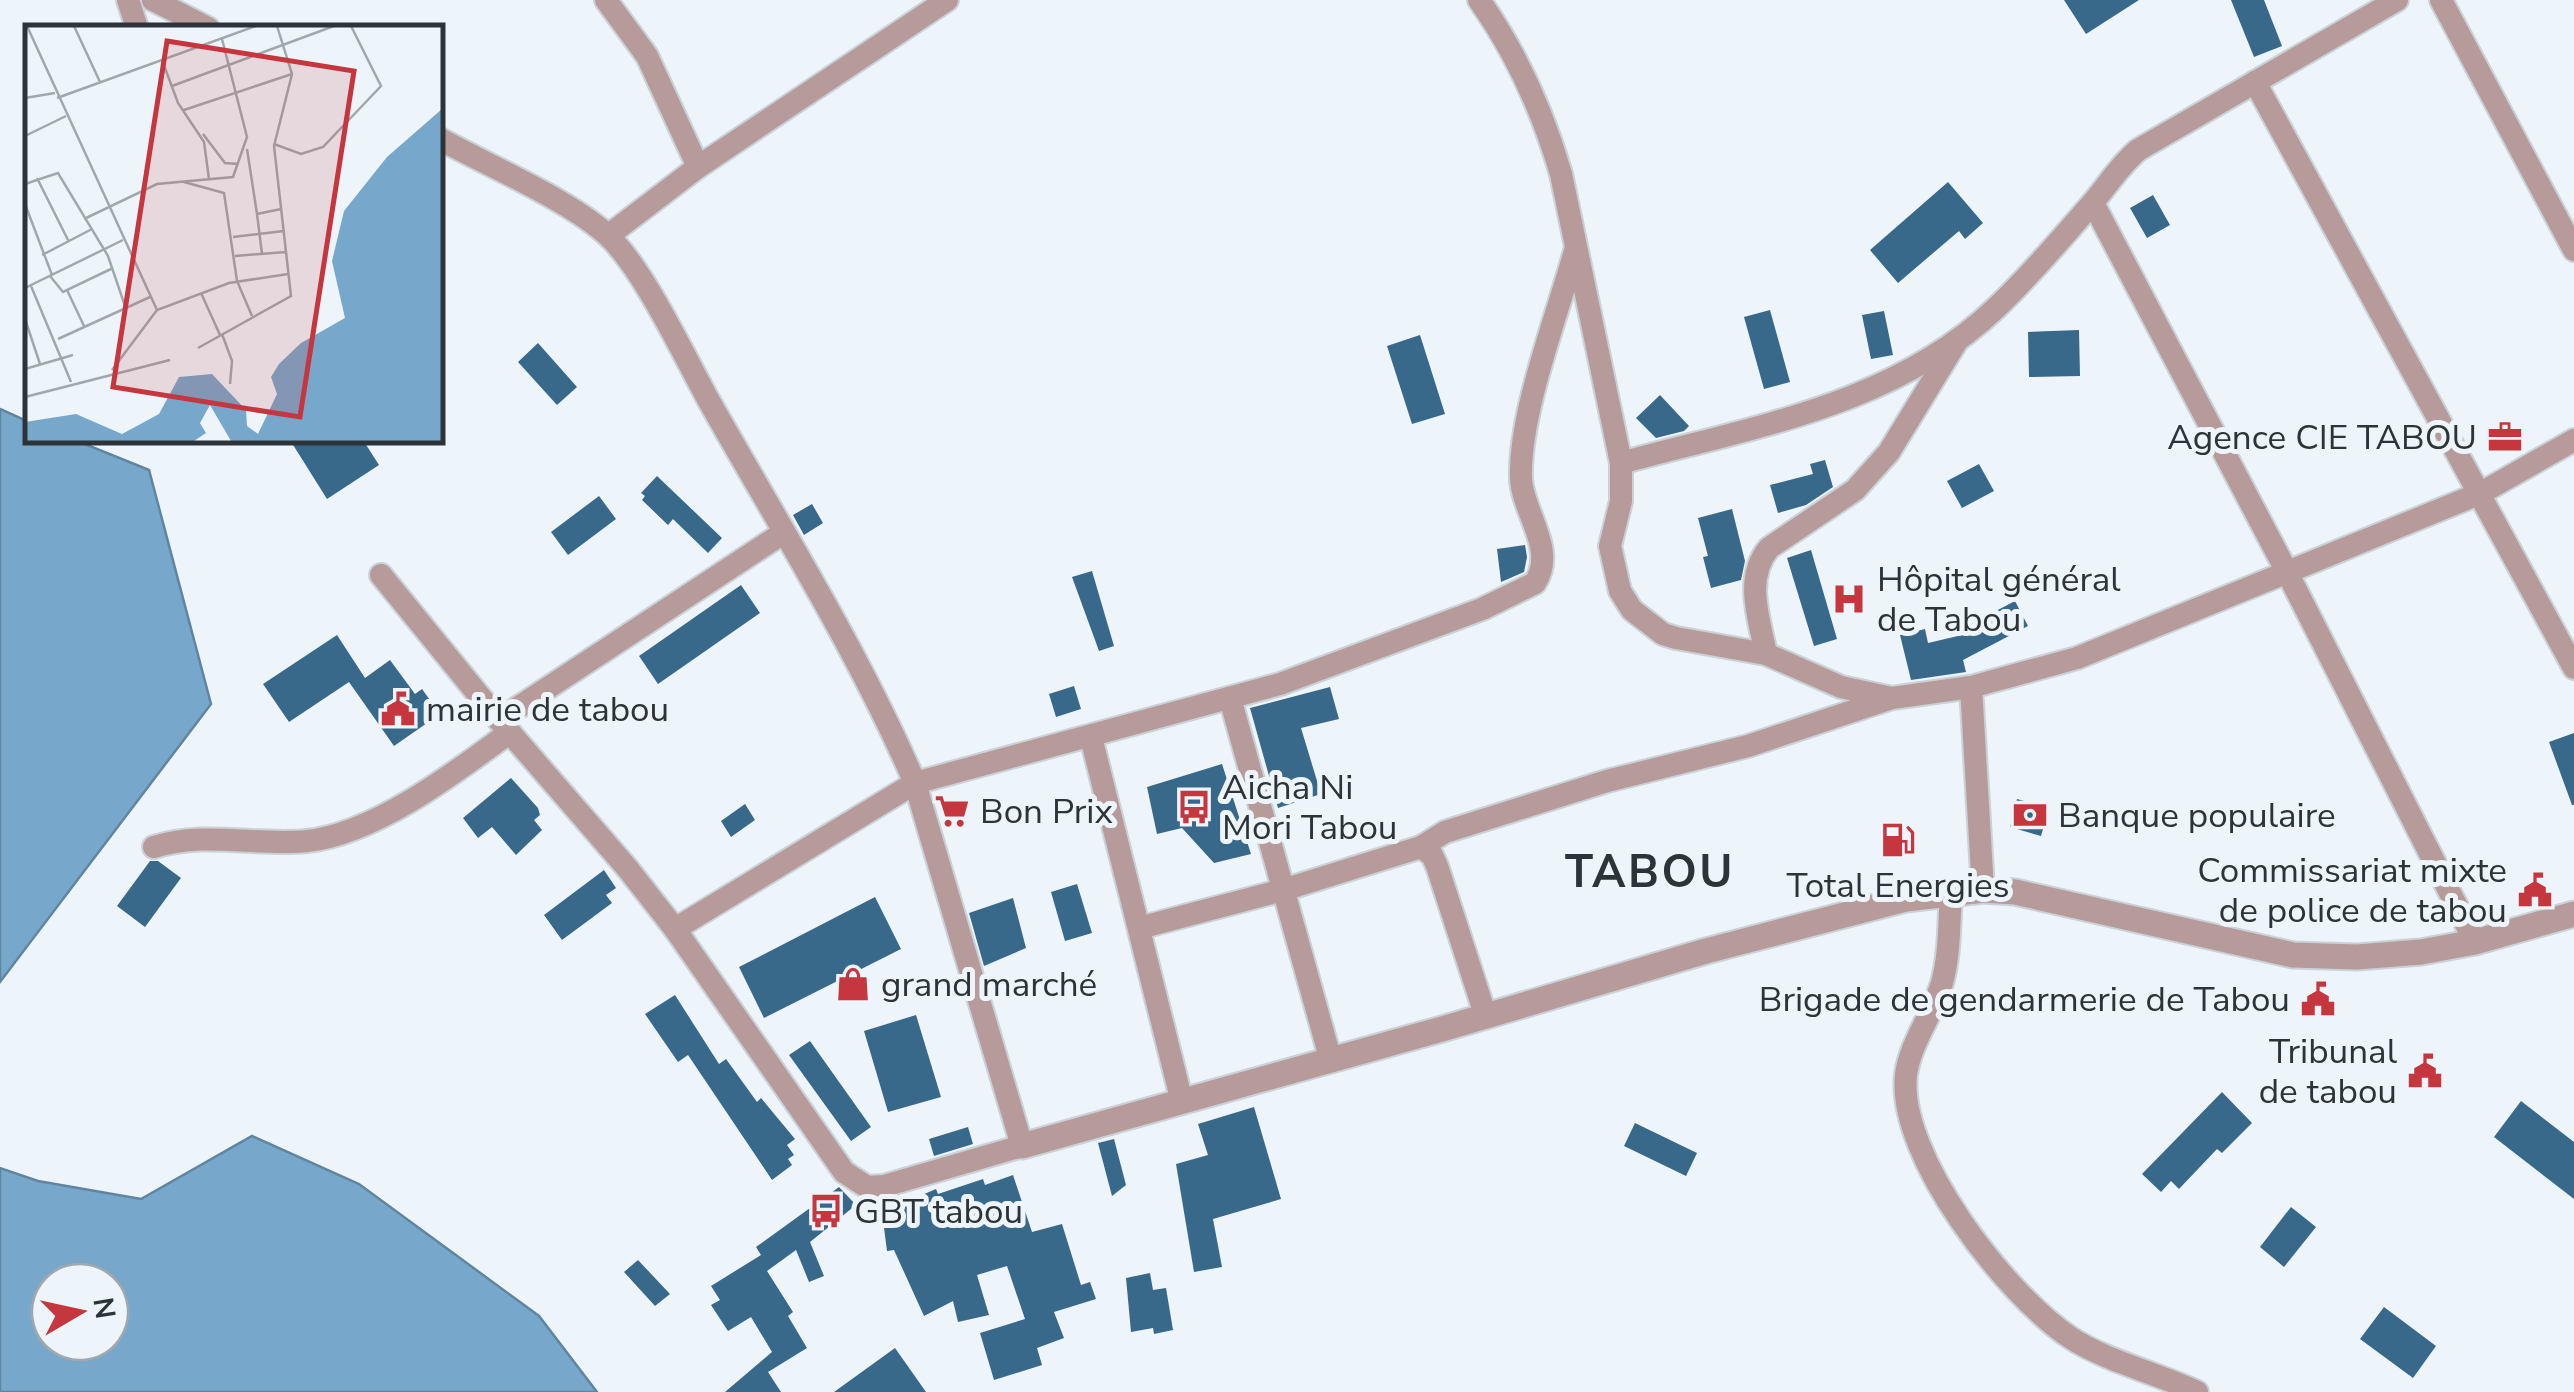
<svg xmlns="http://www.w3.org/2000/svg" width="2574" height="1392" font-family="'Nunito Sans',sans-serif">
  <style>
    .water { fill: #77a8cb; stroke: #6085a0; stroke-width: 2.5; fill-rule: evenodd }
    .building { fill: #39698a }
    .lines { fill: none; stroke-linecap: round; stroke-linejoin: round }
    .minor-casing { stroke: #cad2d8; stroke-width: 26 }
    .tertiary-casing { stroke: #cad2d8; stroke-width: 29 }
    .minor { stroke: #b79b9a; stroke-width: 22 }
    .tertiary { stroke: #b79b9a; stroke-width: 25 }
    .labels { text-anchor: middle; stroke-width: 10; stroke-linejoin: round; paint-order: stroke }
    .poi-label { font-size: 35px; fill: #2c343a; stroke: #edf5fb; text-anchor: start }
    .district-label { font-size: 45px; font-weight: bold; letter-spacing: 2.5px; fill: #2c343a; stroke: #edf5fb }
    .inset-road { fill: none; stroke: #a0a8ae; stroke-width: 2.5 }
    .view { fill: #c6363f; fill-opacity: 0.15; stroke: #c6363f; stroke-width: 5 }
    .inset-edge { fill: none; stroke: #2c343a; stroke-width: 5 }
  </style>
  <rect width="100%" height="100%" fill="#edf5fb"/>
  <g class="water">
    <path d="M0,409L27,421L28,440H75L149,470L211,704L0,982Z"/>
    <path d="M252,1136L359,1184L539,1316L597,1392H0V1168L38,1181L141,1199ZM50,1282H110V1342H50Z"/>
  </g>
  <g class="building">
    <path d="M2064,0H2139L2086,34Z"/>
    <path d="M2231,0H2264L2282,46L2254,57Z"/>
    <path d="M1948,182L1983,223L1965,239L1959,231L1898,283L1870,250Z"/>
    <path d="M2153,195L2170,225L2147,238L2130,208Z"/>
    <path d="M1770,310L1790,382L1764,389L1744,317Z"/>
    <path d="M1884,311L1893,355L1871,359L1862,315Z"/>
    <path d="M2079,330L2080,376L2029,377L2028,332Z"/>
    <path d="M1420,335L1445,414L1412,424L1387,346Z"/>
    <path d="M538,343L577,387L557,405L518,362Z"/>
    <path d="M1660,395L1689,426L1684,431L1656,438L1636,418Z"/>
    <path d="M290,440H363L379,465L327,499Z"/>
    <path d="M1825,460L1833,487L1806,505L1778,513L1770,485L1813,474L1810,464Z"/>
    <path d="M1979,464L1994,491L1962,508L1947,481Z"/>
    <path d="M657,476L722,538L708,553L673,519L668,525L642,500L645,496L641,493Z"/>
    <path d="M599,496L616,519L568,555L551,532Z"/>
    <path d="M812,504L823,523L804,535L793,515Z"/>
    <path d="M1732,509L1745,561L1741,580L1711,588L1703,557L1708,556L1698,518Z"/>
    <path d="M1525,545L1527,557L1524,572L1501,582L1497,549Z"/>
    <path d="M1811,550L1837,639L1814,646L1787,558Z"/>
    <path d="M1092,571L1114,646L1099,651L1072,577Z"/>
    <path d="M741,585L760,613L658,684L639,656Z"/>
    <path d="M2015,601L2028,626L1963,660L1966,672L1911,680L1900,635L1925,629L1928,643L1975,632L1971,624Z"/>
    <path d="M337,635L365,678L390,660L415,694L422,689L440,714L394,746L349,682L289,722L263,684Z"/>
    <path d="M1074,686L1081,709L1056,717L1049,694Z"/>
    <path d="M1330,687L1339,719L1301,728L1321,794L1278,808L1250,708Z"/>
    <path d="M2574,733V805H2572L2549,742Z"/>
    <path d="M1222,764L1251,854L1214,863L1182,828L1157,834L1147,787Z"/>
    <path d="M511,778L538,808L540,815L534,820L542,830L516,855L492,827L478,838L463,818Z"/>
    <path d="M2017,799L2049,808L2041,836L2010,827Z"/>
    <path d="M745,804L755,820L731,837L721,821Z"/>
    <path d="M150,861H158L181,878L145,927L117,906Z"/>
    <path d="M604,870L616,888L606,895L612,903L562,940L544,915Z"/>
    <path d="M1077,884L1092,933L1065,941L1051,892Z"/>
    <path d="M875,897L901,949L764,1018L739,967Z"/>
    <path d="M1013,898L1026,948L984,966L969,913Z"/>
    <path d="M675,995L719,1064L726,1059L757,1102L761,1098L795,1139L787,1145L794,1155L788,1159L792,1165L772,1180L688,1055L678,1062L645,1014Z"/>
    <path d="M916,1015L941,1097L888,1112L864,1031Z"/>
    <path d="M810,1041L871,1127L851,1141L789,1055Z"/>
    <path d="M2222,1092L2252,1123L2222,1153L2217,1149L2179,1189L2171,1181L2161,1192L2142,1174Z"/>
    <path d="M2521,1101L2574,1142V1199L2494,1137Z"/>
    <path d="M1254,1107L1281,1199L1213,1219L1222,1267L1194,1272L1176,1164L1208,1155L1198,1124Z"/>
    <path d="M1635,1123L1697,1153L1686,1176L1624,1146Z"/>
    <path d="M968,1127L973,1144L934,1156L929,1139Z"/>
    <path d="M1114,1139L1126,1185L1112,1196L1098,1143Z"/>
    <path d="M1013,1175L1032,1232L1062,1224L1081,1285L1090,1282L1096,1299L1054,1312L1064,1338L1037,1348L1042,1365L994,1380L980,1333L1025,1319L1007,1266L977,1275L989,1315L958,1322L953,1301L924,1316L894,1250L887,1251L882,1212L936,1189L938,1194L983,1179L985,1185Z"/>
    <path d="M839,1187L856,1205L810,1242L824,1276L809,1282L796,1250L767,1271L793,1312L788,1316L807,1348L768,1372L781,1392H725L772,1352L751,1317L728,1331L711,1305L720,1300L711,1286L761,1255L756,1247Z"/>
    <path d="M2291,1207L2316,1227L2284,1267L2260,1247Z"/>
    <path d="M638,1260L670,1294L655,1306L624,1272Z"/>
    <path d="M1150,1273L1153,1290L1166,1288L1173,1330L1154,1334L1153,1328L1131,1332L1126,1278Z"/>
    <path d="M2384,1307L2436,1346L2413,1378L2360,1339Z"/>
    <path d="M895,1348L926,1392H834Z"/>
  </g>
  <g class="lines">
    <g class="minor-casing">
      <g id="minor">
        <path d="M128,0L137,28"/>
        <path d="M153,0L208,28"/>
        <path d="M606,0L647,56L698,167"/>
        <path d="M1479,0C1516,52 1543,113 1561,174L1621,463V501L1610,546L1620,591L1632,610L1663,634L1676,638L1766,654L1841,687L1892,698L1971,687L2077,658L2481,493L2574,440"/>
        <path d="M2441,0L2574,250"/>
        <path d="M2255,82L2574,668"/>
        <path d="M2093,203L2288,574L2475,942"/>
        <path d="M609,235L698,167L947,0"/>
        <path d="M1621,463C1751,427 1895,405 1996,308C2029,277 2059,241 2089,207C2106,188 2118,167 2138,150L2397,0"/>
        <path d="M381,575L499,720L628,869L675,929L844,1172L867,1187L884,1186L1022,1146L915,783C857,649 780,527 709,401C684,356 642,265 605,233C565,198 489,166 440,139"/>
        <path d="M1766,654C1759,618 1744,578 1769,548L1855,490L1889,452L1957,341"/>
        <path d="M1971,687L1983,890"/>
        <path d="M1230,698L1331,1061"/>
        <path d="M499,720L783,533"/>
        <path d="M1091,737L1182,1102"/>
        <path d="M154,847C205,831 255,846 307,841C375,834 456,772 510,732"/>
        <path d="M1421,847L1445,832L1607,781L1748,746L1889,699"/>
        <path d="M1951,892C1949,922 1950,954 1942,983C1933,1014 1910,1043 1906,1075C1897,1156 2007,1296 2071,1338C2104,1360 2159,1374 2197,1392"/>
        <path d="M1139,928L1283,890L1421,847L1432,855L1437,866L1486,1017"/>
        <path d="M675,929L915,783L1280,684L1482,609L1535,583C1557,549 1522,512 1521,478C1519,414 1557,316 1575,251"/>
      </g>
    </g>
    <g class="tertiary-casing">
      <path id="tertiary" d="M1022,1146L1442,1029L1706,951L1906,899L1983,890L2015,892L2293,955L2357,957L2421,952L2475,942L2574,914"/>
    </g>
    <use href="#minor" class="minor"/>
    <use href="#tertiary" class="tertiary"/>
  </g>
  <defs>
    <g id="office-bare" transform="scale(2.7)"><path d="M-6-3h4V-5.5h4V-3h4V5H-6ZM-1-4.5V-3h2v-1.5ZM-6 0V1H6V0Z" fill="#c6363f" stroke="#edf5fb" stroke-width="2.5" paint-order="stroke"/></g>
    <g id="hospital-bare" transform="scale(2.7)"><path d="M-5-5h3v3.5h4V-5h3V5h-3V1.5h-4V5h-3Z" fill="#c6363f" stroke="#edf5fb" stroke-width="2.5" paint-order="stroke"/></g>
    <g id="civic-bare" transform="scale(2.7)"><path d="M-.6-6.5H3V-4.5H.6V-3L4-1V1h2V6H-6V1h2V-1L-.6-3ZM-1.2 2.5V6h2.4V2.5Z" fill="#c6363f" stroke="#edf5fb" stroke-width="2.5" paint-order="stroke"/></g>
    <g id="bus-bare" transform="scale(2.7)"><path d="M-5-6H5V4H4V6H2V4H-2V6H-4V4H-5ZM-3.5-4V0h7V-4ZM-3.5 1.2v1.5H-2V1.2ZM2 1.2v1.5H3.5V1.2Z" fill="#c6363f" stroke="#edf5fb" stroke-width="2.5" paint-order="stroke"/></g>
    <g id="supermarket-bare" transform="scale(2.7)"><path d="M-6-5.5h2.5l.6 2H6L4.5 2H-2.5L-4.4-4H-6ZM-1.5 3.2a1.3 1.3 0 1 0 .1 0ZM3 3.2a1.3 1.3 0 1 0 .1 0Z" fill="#c6363f" stroke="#edf5fb" stroke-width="2.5" paint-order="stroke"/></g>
    <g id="bank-bare" transform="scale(2.7)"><path d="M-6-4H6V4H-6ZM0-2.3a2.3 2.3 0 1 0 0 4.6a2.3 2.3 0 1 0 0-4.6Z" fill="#c6363f" stroke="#edf5fb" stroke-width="2.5" paint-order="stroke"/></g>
    <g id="fuel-bare" transform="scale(2.7)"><path d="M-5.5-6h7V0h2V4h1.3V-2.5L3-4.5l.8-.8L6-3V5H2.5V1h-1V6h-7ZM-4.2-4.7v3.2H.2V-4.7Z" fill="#c6363f" stroke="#edf5fb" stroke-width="2.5" paint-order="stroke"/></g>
    <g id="shop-bare" transform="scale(2.7)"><path d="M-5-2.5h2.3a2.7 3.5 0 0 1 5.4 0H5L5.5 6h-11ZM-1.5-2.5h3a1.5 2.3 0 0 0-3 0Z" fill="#c6363f" stroke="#edf5fb" stroke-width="2.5" paint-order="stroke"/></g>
  </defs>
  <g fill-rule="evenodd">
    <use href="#office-bare" x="2505" y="437"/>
    <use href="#hospital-bare" x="1849" y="599"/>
    <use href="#civic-bare" x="398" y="709"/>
    <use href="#bus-bare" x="1194" y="807"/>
    <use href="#supermarket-bare" x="952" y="811"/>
    <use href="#bank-bare" x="2030" y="815"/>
    <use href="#fuel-bare" x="1898" y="840"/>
    <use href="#civic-bare" x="2535" y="890"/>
    <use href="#shop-bare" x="853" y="984"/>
    <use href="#civic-bare" x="2318" y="999"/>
    <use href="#civic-bare" x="2425" y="1071"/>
    <use href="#bus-bare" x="826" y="1211"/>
  </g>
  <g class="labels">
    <g class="poi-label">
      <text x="2477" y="449" text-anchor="end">Agence CIE TABOU</text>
      <text x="1877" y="591">Hôpital général<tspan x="1877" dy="40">de Tabou</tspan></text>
      <text x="426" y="721">mairie de tabou</text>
      <text x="1222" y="799">Aicha Ni<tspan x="1222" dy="40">Mori Tabou</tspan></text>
      <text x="980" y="823">Bon Prix</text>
      <text x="2058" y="827">Banque populaire</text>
      <text x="2507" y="882" text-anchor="end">Commissariat mixte<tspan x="2507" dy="40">de police de tabou</tspan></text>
      <text x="1898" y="897" text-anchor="middle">Total Energies</text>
      <text x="881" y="996">grand marché</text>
      <text x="2290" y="1011" text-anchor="end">Brigade de gendarmerie de Tabou</text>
      <text x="2397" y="1063" text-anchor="end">Tribunal<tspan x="2397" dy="40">de tabou</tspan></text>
      <text x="854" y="1223">GBT tabou</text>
    </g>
    <g class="district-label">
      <text x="1650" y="887">TABOU</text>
    </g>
  </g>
  <g transform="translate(25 25)">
    <rect width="418" height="418" fill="#edf5fb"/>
    <path d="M417,84V416H206L185,380L175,398L181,408L169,416H0V397L51,389L97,409L134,389L154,352L187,349L221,385L222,401L233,409L252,369L246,352L254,339L276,318L320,293L307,236L319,186L362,132Z" fill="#77a8cb"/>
    <path class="inset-road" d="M2,1L132,285M49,1L75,57M137,35L153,78L179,117L184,154M147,61L309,1M0,73L30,68M32,73L231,1M159,85L267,49M178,109L200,138L213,139M0,111L41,91M249,119L276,129L298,122L356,61L326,1M222,124L232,189M12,153L44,217M159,157L199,168L212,256L227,291M0,159L33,148L83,231L100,281M0,179L27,250M59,194L132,159L208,152L222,112L197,14M208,212L259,206M237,229L232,189L256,184M17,230L67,204M210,231L261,227M25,251L38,267L88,243M6,261L46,357M0,263L98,215M42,265L59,301M176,268L195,310M0,294L15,339M197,309L207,336L205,359M33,314L125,272M173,323L266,271L249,121L267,49L252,1M0,344L48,330M87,345L132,285L204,258L263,249M0,372L145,335"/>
    <path class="view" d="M142,16L329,46L275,392L88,362Z"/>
    <rect width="418" height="418" class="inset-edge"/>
  </g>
  <g transform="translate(80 1312) rotate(81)"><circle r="48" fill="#edf5fb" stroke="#a0a8ae" stroke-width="2.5"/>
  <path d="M0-8L18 38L0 25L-18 38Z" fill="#c6363f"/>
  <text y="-15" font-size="28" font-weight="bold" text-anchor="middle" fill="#2c343a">N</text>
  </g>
</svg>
